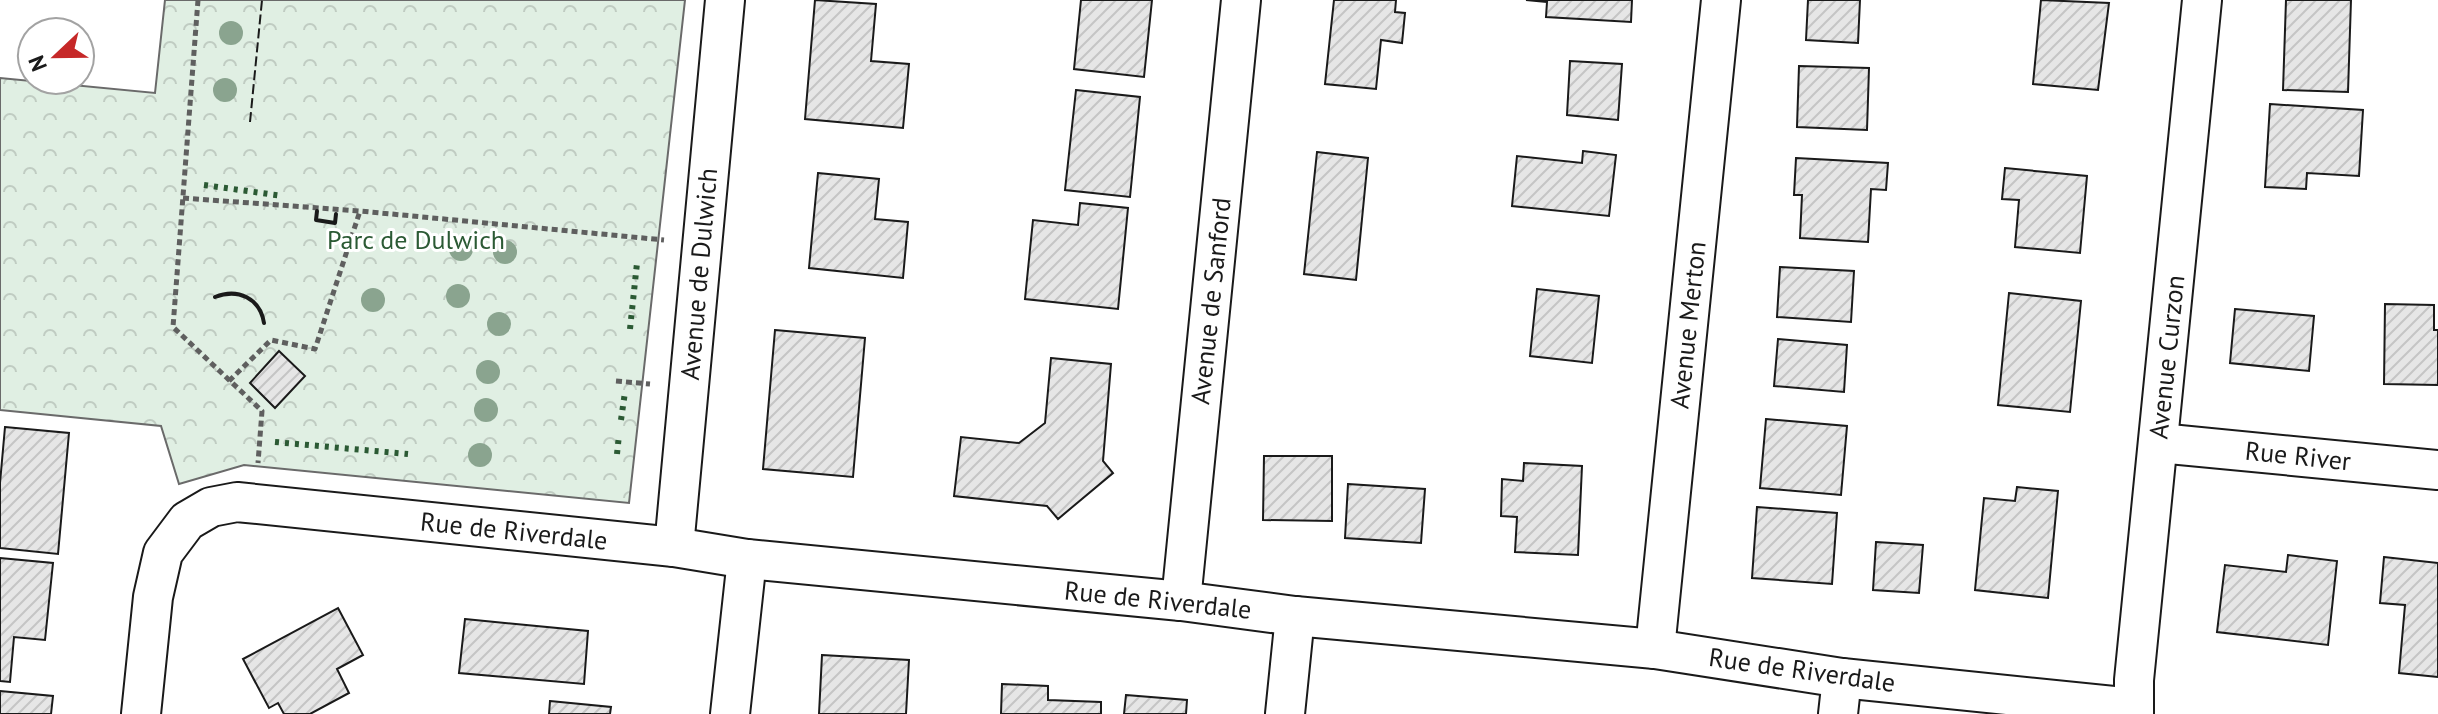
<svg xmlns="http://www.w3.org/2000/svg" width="2438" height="714" font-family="'PT Sans',sans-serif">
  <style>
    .park { fill: url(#park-crowns); stroke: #6a6a6a; stroke-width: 2 }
    .building { fill: url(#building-hatch); stroke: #1a1a1a; stroke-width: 2 }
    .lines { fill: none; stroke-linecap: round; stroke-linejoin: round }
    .street-casing { stroke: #1a1a1a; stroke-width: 42 }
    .path { stroke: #5f5f5f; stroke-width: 5; stroke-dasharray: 6 4; stroke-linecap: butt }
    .street { stroke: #fff; stroke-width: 38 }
    .hedge { stroke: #2b5a34; stroke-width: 6; stroke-dasharray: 4 6; stroke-linecap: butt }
    .fence { stroke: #1a1a1a; stroke-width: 2; stroke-dasharray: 10 4; stroke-linecap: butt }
    .wall { stroke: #1a1a1a; stroke-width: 4 }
    .tree { fill: #8aa48f }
    .labels { text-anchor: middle; stroke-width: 6; stroke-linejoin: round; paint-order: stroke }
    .park-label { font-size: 26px; fill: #2b5a34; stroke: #fff }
    .street-label { font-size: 26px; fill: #1a1a1a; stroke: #fff }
  </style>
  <defs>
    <pattern id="park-crowns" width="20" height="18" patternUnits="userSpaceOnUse" patternTransform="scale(2)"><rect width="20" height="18" fill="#e0efe3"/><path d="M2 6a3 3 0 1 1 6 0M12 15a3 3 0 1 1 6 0" fill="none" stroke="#c0ccc2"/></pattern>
    <pattern id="building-hatch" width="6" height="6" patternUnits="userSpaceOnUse" patternTransform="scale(2)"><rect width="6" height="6" fill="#e6e6e6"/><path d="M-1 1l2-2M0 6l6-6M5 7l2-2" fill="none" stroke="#c5c5c5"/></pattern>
  </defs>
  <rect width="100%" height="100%" fill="#fff"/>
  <path class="park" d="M165,0H685L629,503L244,465L179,484L161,426L0,410V78L155,93Z"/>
  <g class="building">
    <path d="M815,0L876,4L871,61L909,64L903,128L805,119Z"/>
    <path d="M1081,0H1152L1144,77L1074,69Z"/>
    <path d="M1334,0H1396L1395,12L1405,13L1402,43L1381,40L1376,89L1325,84Z"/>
    <path d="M1526,0H1632L1631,22L1546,17L1547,2Z"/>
    <path d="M1808,0H1860L1858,43L1806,40Z"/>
    <path d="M2041,0L2109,3L2098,90L2033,84Z"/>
    <path d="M2286,0H2351L2348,92L2283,90Z"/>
    <path d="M1570,61L1622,64L1618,120L1567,115Z"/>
    <path d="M1799,66L1869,68L1867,130L1797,127Z"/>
    <path d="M1076,90L1140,97L1130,197L1065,190Z"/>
    <path d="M2270,104L2363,110L2359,176L2307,173L2306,189L2265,187Z"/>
    <path d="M1583,151L1616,155L1609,216L1512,206L1517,156L1582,163Z"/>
    <path d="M1317,152L1368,158L1356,280L1304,274Z"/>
    <path d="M1796,158L1888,163L1886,190L1871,189L1868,242L1800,238L1802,195H1794Z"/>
    <path d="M2005,168L2087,176L2080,253L2015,247L2019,200L2002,199Z"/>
    <path d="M818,173L879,179L875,219L908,222L903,278L809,268Z"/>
    <path d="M1080,203L1128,208L1118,309L1025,299L1033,220L1078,225Z"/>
    <path d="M1780,267L1854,271L1851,322L1777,317Z"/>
    <path d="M1537,289L1599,296L1592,363L1530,356Z"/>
    <path d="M2009,293L2081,301L2070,412L1998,405Z"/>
    <path d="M2385,304L2434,305V330H2438V385L2384,384Z"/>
    <path d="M2235,309L2314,316L2309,371L2230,363Z"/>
    <path d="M775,330L865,338L853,477L763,469Z"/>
    <path d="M1778,339L1847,345L1844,392L1774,386Z"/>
    <path d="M279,351L305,376L275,408L250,383Z"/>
    <path d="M1051,358L1111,364L1103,461L1113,473L1058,519L1047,506L954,496L961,437L1019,443L1045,423Z"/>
    <path d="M1766,419L1847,426L1841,495L1760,488Z"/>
    <path d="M5,427L69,433L58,554L0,548V483Z"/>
    <path d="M1264,456H1332V521L1263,520Z"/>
    <path d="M1524,463L1582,466L1578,555L1515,552L1517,517L1501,516L1502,479L1523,481Z"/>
    <path d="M1348,484L1425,489L1421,543L1345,538Z"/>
    <path d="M2017,487L2058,491L2048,598L1975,590L1984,498L2015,501Z"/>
    <path d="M1757,507L1837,513L1832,584L1752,578Z"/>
    <path d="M1876,542L1923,545L1919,593L1873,590Z"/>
    <path d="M2288,555L2337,561L2328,645L2217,632L2225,565L2286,572Z"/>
    <path d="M2384,557L2438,563V677L2399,673L2405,605L2380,603Z"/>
    <path d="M0,558L53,563L45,640L14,637L10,682L0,681Z"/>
    <path d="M338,608L363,655L337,669L349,693L310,714H284L278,703L269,708L243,659Z"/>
    <path d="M465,619L588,631L584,684L459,673Z"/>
    <path d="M822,655L909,660L906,714H819Z"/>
    <path d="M1002,684L1048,686V700L1101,702V714H1001Z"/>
    <path d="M0,691L53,696L51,714H0Z"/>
    <path d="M1126,695L1187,700L1186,714H1124Z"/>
    <path d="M550,701L611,707L610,714H549Z"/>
  </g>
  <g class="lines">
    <g class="street-casing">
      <g id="street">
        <path d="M2159,443L2438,470"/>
        <path d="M674,547L725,0"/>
        <path d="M1181,601L1241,0"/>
        <path d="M1655,649L1721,0"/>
        <path d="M141,714L153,597L163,553L187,521L211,507L237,502L674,547L747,559L1181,601L1295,616L1655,649L1842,678L2133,708"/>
        <path d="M730,714L747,559"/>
        <path d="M1285,714L1295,616"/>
        <path d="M1838,714L1842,678"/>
        <path d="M2134,714V680L2202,0"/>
      </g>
    </g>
    <g class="path">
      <path d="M198,0L173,327L262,411L258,463"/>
      <path d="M183,198L360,211L664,240"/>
      <path d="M229,381L271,340L315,349L360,211"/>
      <path d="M616,381L650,384"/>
    </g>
    <use href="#street" class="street"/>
    <g class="hedge">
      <path d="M204,185L283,196"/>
      <path d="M630,329L637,263"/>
      <path d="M621,420L625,392"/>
      <path d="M275,442L408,454"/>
      <path d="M617,454L619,435"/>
    </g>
    <path class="fence" d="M250,122L262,0"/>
    <g class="wall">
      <path d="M317,211L316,220L335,223L336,214"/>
      <path d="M215,297C238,288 260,298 264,323"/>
    </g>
  </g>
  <g class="tree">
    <circle cx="231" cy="33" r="12"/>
    <circle cx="225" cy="90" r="12"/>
    <circle cx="461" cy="249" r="12"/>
    <circle cx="505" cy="252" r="12"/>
    <circle cx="458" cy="296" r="12"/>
    <circle cx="373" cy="300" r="12"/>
    <circle cx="499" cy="324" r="12"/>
    <circle cx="488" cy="372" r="12"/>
    <circle cx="486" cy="410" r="12"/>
    <circle cx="480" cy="455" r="12"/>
  </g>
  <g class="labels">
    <g class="park-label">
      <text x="416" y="249">Parc de Dulwich</text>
    </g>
    <g class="street-label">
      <text transform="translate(699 274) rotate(-85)" y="9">Avenue de Dulwich</text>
      <text transform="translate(1211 301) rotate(-84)" y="9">Avenue de Sanford</text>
      <text transform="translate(1688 325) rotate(-84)" y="9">Avenue Merton</text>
      <text transform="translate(2167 357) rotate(-84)" y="9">Avenue Curzon</text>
      <text transform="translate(2298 456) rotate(6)" y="9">Rue River</text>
      <text transform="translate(514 531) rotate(6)" y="9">Rue de Riverdale</text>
      <text transform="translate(1158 600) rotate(6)" y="9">Rue de Riverdale</text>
      <text transform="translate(1802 670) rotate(8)" y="9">Rue de Riverdale</text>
    </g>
  </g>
  <g transform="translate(56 56) rotate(248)"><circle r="38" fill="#ffffff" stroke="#a3a3a3" stroke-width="2"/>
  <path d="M0-6L14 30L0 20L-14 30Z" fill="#c62828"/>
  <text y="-12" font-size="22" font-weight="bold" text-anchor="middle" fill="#1a1a1a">N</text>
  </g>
</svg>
